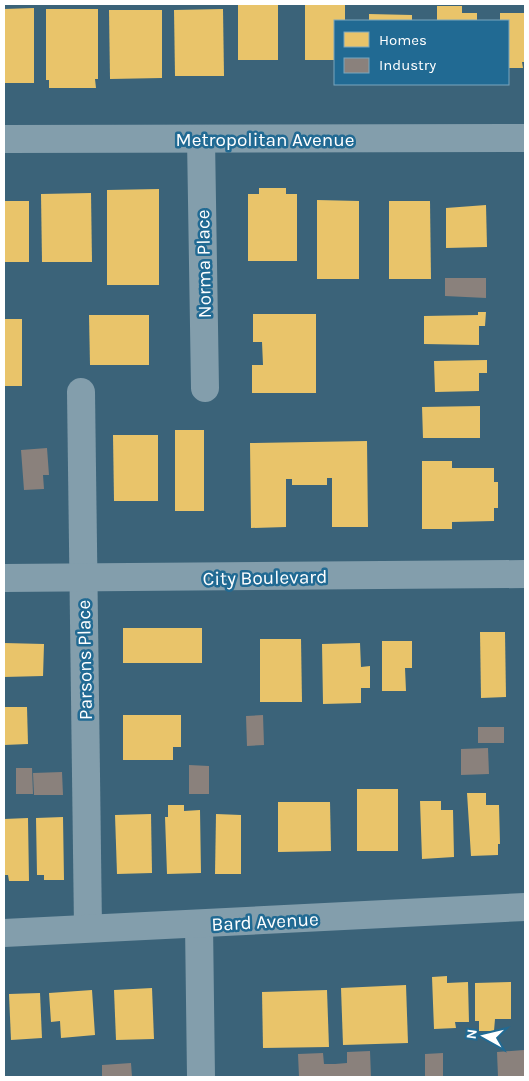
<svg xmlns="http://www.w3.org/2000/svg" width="529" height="1081" font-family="Karla,sans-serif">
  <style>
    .homes { fill: #e9c46a }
    .industry { fill: #8a817c }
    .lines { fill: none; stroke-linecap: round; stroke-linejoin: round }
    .minor { stroke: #839eac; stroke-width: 28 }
    .tertiary { stroke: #839eac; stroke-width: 28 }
    .labels { text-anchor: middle; stroke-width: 5; stroke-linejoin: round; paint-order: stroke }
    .street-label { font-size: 19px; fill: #fff; stroke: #216a93 }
  </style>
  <rect width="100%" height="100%" fill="#3b6379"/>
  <g class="homes">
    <rect x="238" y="4" width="40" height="56"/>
    <path d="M305,4H345V21H335V60H305Z"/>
    <path d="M437,6H462V13H477V21H437Z"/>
    <path d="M34,8V83H4V9Z"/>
    <path d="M46,9H98V79H95L96,88H49V80H46Z"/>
    <path d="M223,9L224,76H175L174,10Z"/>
    <path d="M109,10H162V78L110,79Z"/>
    <path d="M500,13H525V62H522L523,68H508V21H500Z"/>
    <path d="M369,14L412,15V21H369Z"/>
    <path d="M259,188H286V194H297V261H248V194H259Z"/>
    <path d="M159,189V285H107V190Z"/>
    <path d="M91,193L92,262H42L41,194Z"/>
    <path d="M317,200L359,201V279H317Z"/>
    <rect x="4" y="201" width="25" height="61"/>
    <path d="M389,201H430L431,279H389Z"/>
    <path d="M486,205L487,247L446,248V208Z"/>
    <path d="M478,312H486L485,326H479V345L424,344V316L478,315Z"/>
    <path d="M253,314H316V393H252V365H263L262,342H253Z"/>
    <path d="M89,315H149V365H90Z"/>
    <rect x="4" y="319" width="18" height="67"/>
    <path d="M487,360V373H479V391L435,392L434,361Z"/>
    <path d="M480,406V438H423L422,407Z"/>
    <rect x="175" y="430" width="29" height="81"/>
    <path d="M113,435H158V501H114Z"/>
    <path d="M367,441L368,527H332V478H327V485H292V479H286V527L251,528L250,443Z"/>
    <path d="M422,461H452V468H494V482H498V508H494V521L452,522V529H422Z"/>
    <rect x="123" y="628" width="79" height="35"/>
    <path d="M480,632H505L506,697L481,698Z"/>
    <path d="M260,639H301L302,702H260Z"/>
    <path d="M382,641H412V668H405L406,691H382Z"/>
    <path d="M4,643L44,644L43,676L4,677Z"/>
    <path d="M360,643L361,667L370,666V688H361V703L323,704L322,644Z"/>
    <path d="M4,707H27L28,744L4,745Z"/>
    <path d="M123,715H181V747H173V760H123Z"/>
    <rect x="357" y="789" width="41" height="62"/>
    <path d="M467,793H486V805H499L500,844H498V855L471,856Z"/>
    <path d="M420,801H441V810H453L454,857L422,859Z"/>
    <path d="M278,802H330L331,851L278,852Z"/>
    <path d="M168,805H184V811L200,810L201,873L167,874L165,817H168Z"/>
    <path d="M151,814L152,873L117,874L115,815Z"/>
    <path d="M216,814L241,815V874H215Z"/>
    <path d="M63,817L64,880H44V875H37L36,818Z"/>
    <path d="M28,818L29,881H9L8,875H4V819Z"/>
    <path d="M447,976V983L468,982L469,1022H455L456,1028L434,1029L432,977Z"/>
    <path d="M511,982V1019H495L494,1031H479V1021H475V983Z"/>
    <path d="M406,985L408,1043L343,1045L341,988Z"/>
    <path d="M152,988L154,1039L116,1040L114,990Z"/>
    <path d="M92,990L95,1035L61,1038L60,1021L51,1022L49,993Z"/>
    <path d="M327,990L329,1047L263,1048L262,992Z"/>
    <path d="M40,993L42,1038L11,1040L9,994Z"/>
  </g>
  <g class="industry">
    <path d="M445,278H486V298L445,296Z"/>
    <path d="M47,448L49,475H43L44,489L24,490L21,450Z"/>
    <path d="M263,715L264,745L247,746L246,716Z"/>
    <rect x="478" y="727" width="26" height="16"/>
    <path d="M488,748L489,774L461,775V749Z"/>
    <path d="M189,765L209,766V794H189Z"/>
    <path d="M16,768H32L33,794H16Z"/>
    <path d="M62,772L63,795H34L33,773Z"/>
    <path d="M524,1050L525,1077H498L497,1052Z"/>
    <path d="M370,1051L371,1077H299L298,1054L323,1053L324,1064H335L347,1063V1052Z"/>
    <path d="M443,1053V1077H425V1054Z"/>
    <path d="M131,1063L132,1077H102V1065Z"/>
  </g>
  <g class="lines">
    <g class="minor">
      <path d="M4,139L525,138"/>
      <path d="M201,139L205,388"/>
      <path d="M81,392L88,928"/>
      <path d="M4,578L525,574"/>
      <path d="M199,924L201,1077"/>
    </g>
    <path class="tertiary" d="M4,933L525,907"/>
  </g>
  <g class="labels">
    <g class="street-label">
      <text x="265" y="146">Metropolitan Avenue</text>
      <text transform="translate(203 264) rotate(-91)" y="7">Norma Place</text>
      <text transform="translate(265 577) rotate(-1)" y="7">City Boulevard</text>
      <text transform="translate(84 660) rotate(-91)" y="7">Parsons Place</text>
      <text transform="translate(265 921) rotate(-3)" y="7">Bard Avenue</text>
    </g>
  </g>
  <rect width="529" height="1081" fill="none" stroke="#ffffff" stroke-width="10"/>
  <rect x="334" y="20" width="175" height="65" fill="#216a93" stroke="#7aa6be"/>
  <rect x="344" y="32" width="25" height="15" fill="#e9c46a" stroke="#7aa6be"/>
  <text x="379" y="45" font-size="15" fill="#ffffff">Homes</text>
  <rect x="344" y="58" width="25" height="15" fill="#8a817c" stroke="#7aa6be"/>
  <text x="379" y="70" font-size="15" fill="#ffffff">Industry</text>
  <g transform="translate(484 1036) rotate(278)" stroke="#216a93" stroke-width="4" paint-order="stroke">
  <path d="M0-4L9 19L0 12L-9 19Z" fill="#ffffff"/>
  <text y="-8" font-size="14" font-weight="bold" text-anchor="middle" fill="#ffffff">N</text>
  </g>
</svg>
